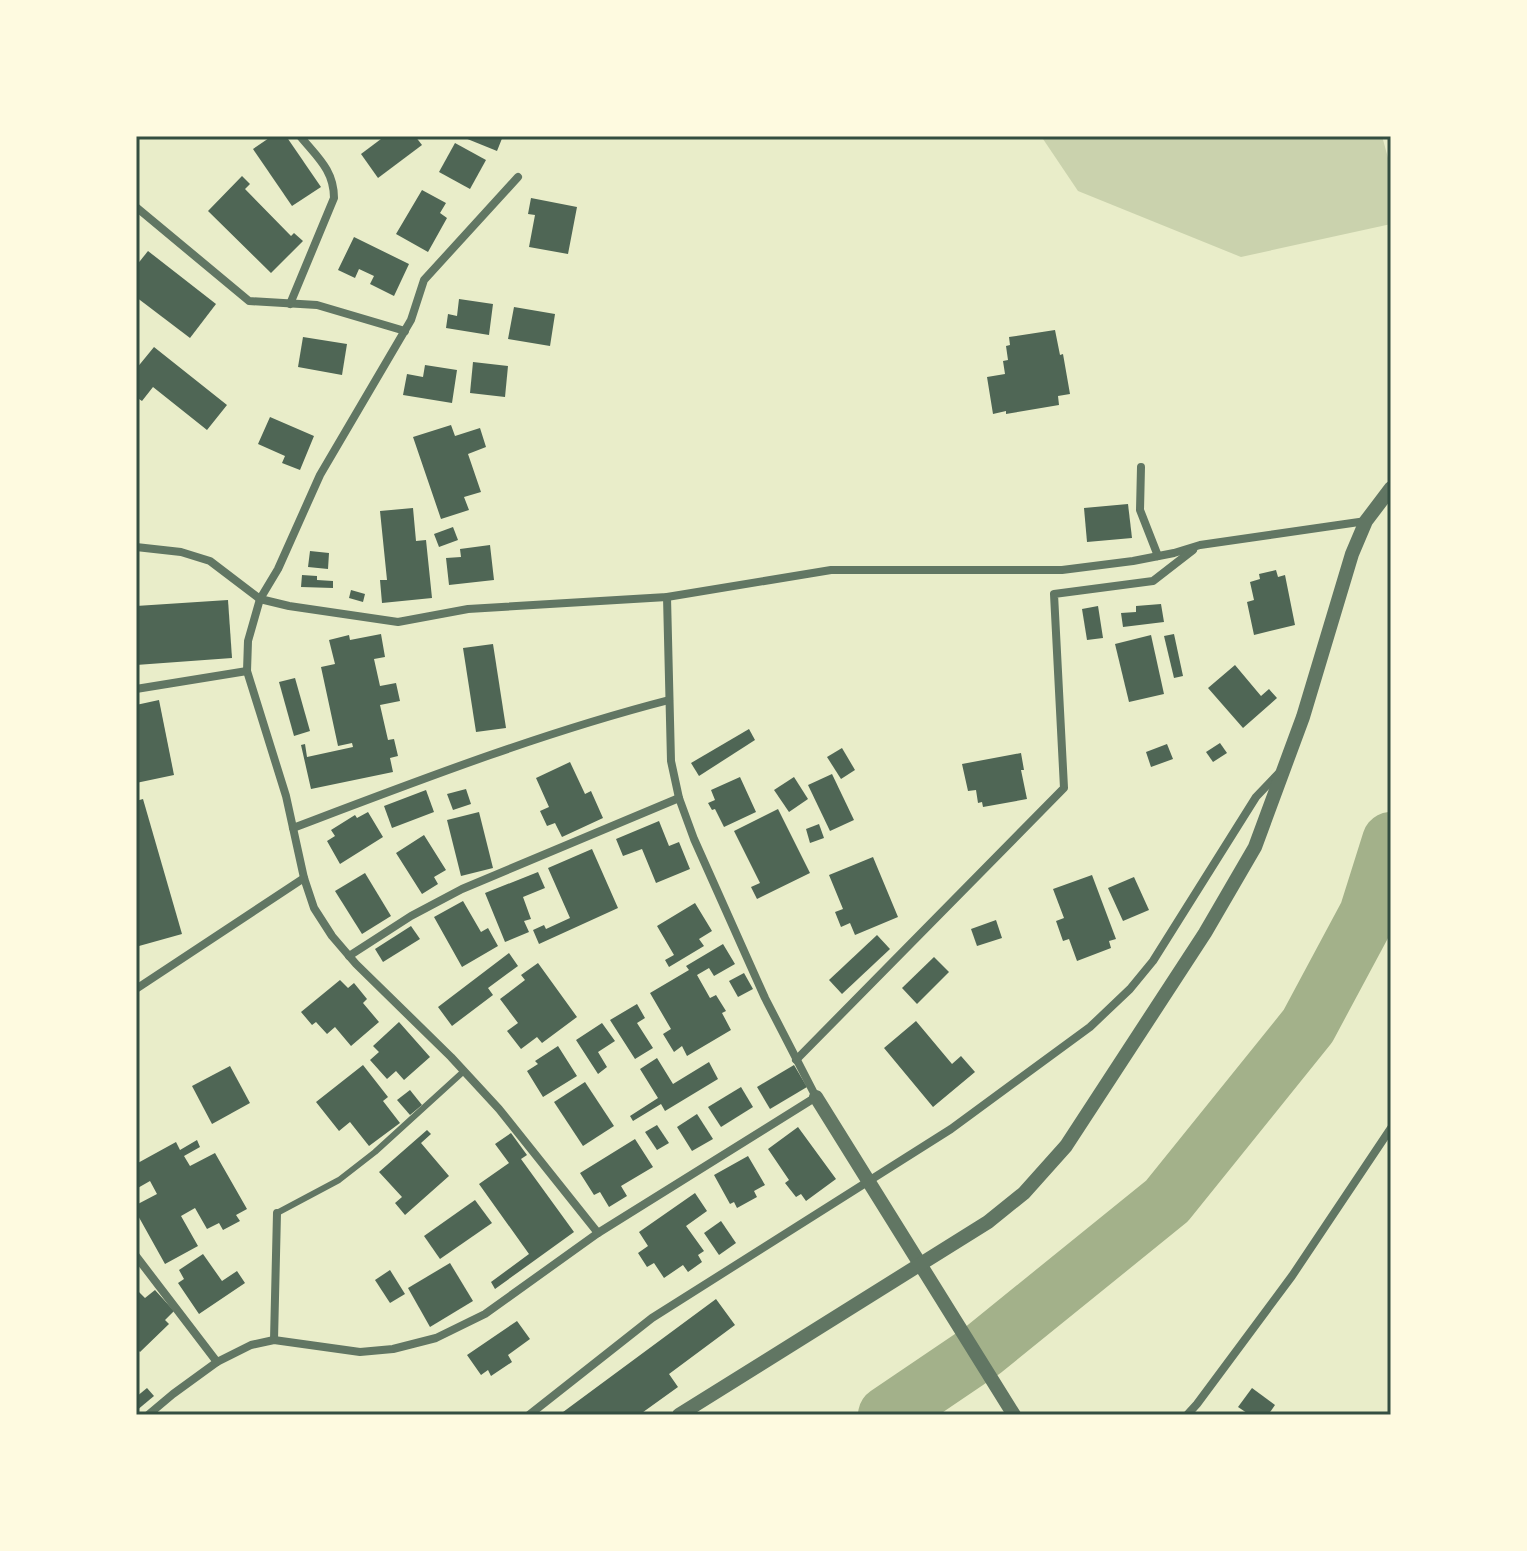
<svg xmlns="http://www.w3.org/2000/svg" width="1527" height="1551" font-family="'Public Sans',sans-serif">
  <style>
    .green { fill: #cad2ad }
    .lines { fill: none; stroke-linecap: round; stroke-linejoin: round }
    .river { stroke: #a3b18a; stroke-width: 58 }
    .building { fill: #4f6655 }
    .service { stroke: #617663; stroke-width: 6 }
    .minor { stroke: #617663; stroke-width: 8 }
    .tertiary { stroke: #617663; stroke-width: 14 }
    .neatline { fill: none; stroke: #344e41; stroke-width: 3 }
  </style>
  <rect width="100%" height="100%" fill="#e9edc9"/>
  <path class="green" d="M1041,136H1382L1391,169V224L1241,257L1078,191Z"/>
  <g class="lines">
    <path class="river" d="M887,1415L983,1350L1167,1201L1308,1026L1368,914L1391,841"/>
  </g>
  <g class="building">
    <path d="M272,136H286L321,187L292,206L253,149Z"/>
    <path d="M385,136H415L422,145L378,178L361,154Z"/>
    <path d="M460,136H503L497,151Z"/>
    <path d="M455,143L486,160L470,189L439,172Z"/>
    <path d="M242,176L250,184L245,189L291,236L294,233L303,241L271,273L208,211Z"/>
    <path d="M422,190L446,203L440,213L447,218L428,252L396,234Z"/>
    <path d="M531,198L577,207L568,254L529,247L535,215L528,214Z"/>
    <path d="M354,237L409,264L394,296L370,284L374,276L359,269L355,278L338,270Z"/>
    <path d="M148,251L216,304L190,338L136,297V266Z"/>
    <path d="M459,299L493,304L489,335L446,328L448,314L457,316Z"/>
    <path d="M514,307L555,314L550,346L508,339Z"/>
    <path d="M1055,330L1060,355L1063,354L1070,394L1058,396L1059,405L1006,414V411L993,414L987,377L1005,374L1003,361L1008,360L1006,346L1010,345L1009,337Z"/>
    <path d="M303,337L347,344L342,375L298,367Z"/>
    <path d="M154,347L227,405L207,430L153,387L142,401L136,397V369Z"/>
    <path d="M473,362L508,366L505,397L470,393Z"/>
    <path d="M425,365L457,370L452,403L403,395L407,374L423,377Z"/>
    <path d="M270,417L314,436L300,470L282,463L285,456L258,444Z"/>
    <path d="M451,425L455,436L480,428L486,447L468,454L481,492L464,497L469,510L441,519L413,437Z"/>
    <path d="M1128,504L1132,538L1087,542L1084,508Z"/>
    <path d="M413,508L416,541L426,540L432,598L382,603L380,580H387L380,511Z"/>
    <path d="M453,527L458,540L439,547L434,534Z"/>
    <path d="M490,545L494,580L449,585L446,558L461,557L460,549Z"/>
    <path d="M310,551L329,553L328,569L308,567Z"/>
    <path d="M1276,570L1278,577L1285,575L1295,625L1254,635L1247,602L1254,600L1250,582L1260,579L1259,574Z"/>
    <path d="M302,575L317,576V580L333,581V588L301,587Z"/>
    <path d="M351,590L365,594L363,602L349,598Z"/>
    <path d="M228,600L232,658L136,665V606Z"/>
    <path d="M1161,604L1164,622L1123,627L1121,613L1136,612V606Z"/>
    <path d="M1098,606L1103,638L1087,640L1082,609Z"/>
    <path d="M381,634L385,657L374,659L380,686L396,683L400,701L380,705L388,740L394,739L398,756L390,758L393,772L311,789L301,745L305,744L307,757L353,747L352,743L338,746L321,667L335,664L329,640L349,635L350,640Z"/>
    <path d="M1174,634L1183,676L1174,678L1164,636Z"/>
    <path d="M1151,635L1164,694L1129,702L1115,644Z"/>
    <path d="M493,644L506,728L476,732L463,648Z"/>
    <path d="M1235,665L1261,696L1269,689L1277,698L1243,728L1208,688Z"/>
    <path d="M295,678L310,731L294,736L279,682Z"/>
    <path d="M159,700L174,775L136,783V705Z"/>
    <path d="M749,729L755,740L699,776L691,763Z"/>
    <path d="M1220,743L1227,753L1213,762L1206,752Z"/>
    <path d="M1167,744L1173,759L1151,767L1146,752Z"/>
    <path d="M842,748L855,770L841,779L827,757Z"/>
    <path d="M1021,753L1024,770H1021L1027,799L983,807L982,802L978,803L976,790L968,791L962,764Z"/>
    <path d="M570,762L585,794L591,791L603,818L562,837L555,823L547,826L540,811L549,807L536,778Z"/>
    <path d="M832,774L854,820L830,831L808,785Z"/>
    <path d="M740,777L756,812L724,827L715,809L712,810L708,803L715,800L711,790Z"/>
    <path d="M794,777L808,799L789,812L774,790Z"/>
    <path d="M466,789L471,804L453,810L447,794Z"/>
    <path d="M426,790L434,812L392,828L384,806Z"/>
    <path d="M143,799L182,934L139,946L136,936V801Z"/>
    <path d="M778,809L810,873L757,899L751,887L760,883L734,831Z"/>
    <path d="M368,812L383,837L340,864L327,841L335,836L331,830L355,815L357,818Z"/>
    <path d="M479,812L493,868L461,876L447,820Z"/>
    <path d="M659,821L669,846L679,842L690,869L656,883L642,849L623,856L616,839Z"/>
    <path d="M819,824L824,838L810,843L806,829Z"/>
    <path d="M424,835L446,870L434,877L438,884L422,894L396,853Z"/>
    <path d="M592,849L618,908L539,944L533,930L544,925L546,929L570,918L548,868Z"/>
    <path d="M873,857L898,917L855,935L850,923L841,927L835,912L843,909L829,875Z"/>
    <path d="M538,872L545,888L523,897L531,919L524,921L529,932L505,942L485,893Z"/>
    <path d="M365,873L391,916L362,934L335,891Z"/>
    <path d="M1092,875L1116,939L1109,941L1111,948L1077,961L1069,939L1063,941L1056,921L1064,918L1053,889Z"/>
    <path d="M1134,877L1149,910L1123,921L1108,888Z"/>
    <path d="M463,901L481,932L488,928L498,946L462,967L434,917Z"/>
    <path d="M695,903L712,931L699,939L704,946L669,967L665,960L674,955L657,926Z"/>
    <path d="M996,920L1002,938L977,946L971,929Z"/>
    <path d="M411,926L420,939L383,962L375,949Z"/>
    <path d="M877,935L890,949L842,994L829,980Z"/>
    <path d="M723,944L735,964L714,976L709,968L697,975L710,998L716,995L726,1011L722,1013L731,1030L687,1056L682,1046L674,1052L663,1034L671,1029L650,993L689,970L686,966Z"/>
    <path d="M509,953L518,966L488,988L493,995L452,1026L438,1007Z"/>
    <path d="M934,957L949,972L917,1004L902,988Z"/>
    <path d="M538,963L577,1017L542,1043L537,1037L521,1049L507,1031L518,1023L500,999L525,980L521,975Z"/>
    <path d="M744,973L753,989L738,997L729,981Z"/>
    <path d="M340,980L348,988L354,983L367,999L363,1003L379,1022L351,1046L335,1027L327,1034L316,1022L312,1025L301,1012Z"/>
    <path d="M637,1004L645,1018L637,1023L653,1048L635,1059L610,1020Z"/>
    <path d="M916,1021L952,1064L961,1056L975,1072L933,1107L884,1048Z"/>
    <path d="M399,1022L430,1057L404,1080L396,1071L387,1079L370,1060L379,1052L373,1046Z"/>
    <path d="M602,1023L615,1041L598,1052L607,1067L598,1074L576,1040Z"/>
    <path d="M558,1046L577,1076L543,1097L527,1071L538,1064L535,1061Z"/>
    <path d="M657,1058L673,1084L709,1062L718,1079L665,1111L661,1104L633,1121L630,1116L658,1098L640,1069Z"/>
    <path d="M363,1065L388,1097L383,1101L400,1123L369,1146L350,1122L339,1131L316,1102Z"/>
    <path d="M794,1065L807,1087L770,1109L757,1087Z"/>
    <path d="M230,1066L250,1103L212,1124L192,1086Z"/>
    <path d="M585,1082L614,1126L583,1146L554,1102Z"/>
    <path d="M741,1087L753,1107L721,1127L708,1107Z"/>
    <path d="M410,1090L422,1105L410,1115L397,1100Z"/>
    <path d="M697,1114L713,1139L692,1151L677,1127Z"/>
    <path d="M657,1125L669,1143L657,1150L645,1132Z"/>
    <path d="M798,1127L836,1179L806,1201L801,1194L796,1197L785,1183L789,1180L768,1149Z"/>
    <path d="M427,1130L431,1134L421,1143L449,1176L405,1215L395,1203L402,1197L379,1172Z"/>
    <path d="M511,1133L527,1155L521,1159L574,1232L495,1289L491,1282L529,1254L479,1184L509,1163L495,1144Z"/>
    <path d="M635,1139L653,1167L621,1186L627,1196L609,1207L600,1192L594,1195L580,1173Z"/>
    <path d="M197,1140L200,1147L184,1156L190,1166L215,1153L247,1209L236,1215L240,1221L223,1230L219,1223L207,1229L195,1208L181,1216L198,1246L165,1264L136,1212V1205L157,1194L150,1181L136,1189V1164L176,1142L180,1150Z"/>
    <path d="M748,1156L765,1185L754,1191L757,1197L737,1208L734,1202L730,1204L714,1175Z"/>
    <path d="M695,1193L707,1211L686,1226L704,1251L698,1255L702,1262L688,1272L683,1265L664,1278L654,1263L647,1267L638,1253L648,1246L639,1232Z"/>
    <path d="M475,1200L492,1223L440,1259L424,1236Z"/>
    <path d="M721,1221L736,1243L719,1255L704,1233Z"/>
    <path d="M203,1254L222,1281L237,1271L245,1283L199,1314L178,1283L184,1279L179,1270Z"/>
    <path d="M450,1263L473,1301L430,1327L408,1288Z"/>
    <path d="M390,1270L405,1294L390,1303L375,1280Z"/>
    <path d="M136,1289L145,1298L155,1290L174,1311L165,1320L169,1324L140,1352L136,1348Z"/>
    <path d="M716,1299L735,1325L669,1374L678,1387L639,1415H559Z"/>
    <path d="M517,1321L530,1339L508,1355L512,1362L491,1376L488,1370L481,1375L467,1355Z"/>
    <path d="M147,1388L154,1396L136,1411V1397Z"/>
    <path d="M1252,1388L1275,1405L1268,1415H1250L1238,1407Z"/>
  </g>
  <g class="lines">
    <path class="service" d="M277,1213L339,1180L375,1152L464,1071"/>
    <g class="minor">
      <path d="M518,177L424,280L411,320L320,475L278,569L260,599L248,641L247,671L286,796L304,878L314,908L332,936L356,964L451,1057L499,1109L598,1233"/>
      <path d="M136,207L249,301L317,305L405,331"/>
      <path d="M290,304L334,198C334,170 317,157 300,136"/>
      <path d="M1141,467L1140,510L1158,556"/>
      <path d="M136,547L181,552L210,561L260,599L289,606L398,622L468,609L667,597L831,570H1062L1133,561L1174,553L1200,545L1366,521"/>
      <path d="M136,689L247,671"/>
      <path d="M293,828C417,781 541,733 669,700"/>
      <path d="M349,956L411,916L462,889L679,798"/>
      <path d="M136,989L304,878"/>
      <path d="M796,1060L1064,788L1054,594L1153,581L1193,550"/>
      <path d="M136,1256L217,1362"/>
      <path d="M274,1340L277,1213"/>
      <path d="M148,1415L173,1394L217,1362L251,1345L274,1340L360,1352L393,1349L436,1338L485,1314L598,1233L816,1097L765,998L694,839L679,798L671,761L667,597"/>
      <path d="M529,1415L652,1318L951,1129L1090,1027L1130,989L1153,961L1256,797L1278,774"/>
      <path d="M1187,1415L1197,1404L1292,1276L1391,1128"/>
    </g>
    <g class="tertiary">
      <path d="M816,1097L1014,1415"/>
      <path d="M679,1415L988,1222L1024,1193L1066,1146L1205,933L1255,847L1303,717L1352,554L1366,521L1391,488"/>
    </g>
  </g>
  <rect width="1527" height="1551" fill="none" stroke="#fefae0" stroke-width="276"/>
  <rect x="138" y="138" width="1251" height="1275" class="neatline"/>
</svg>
